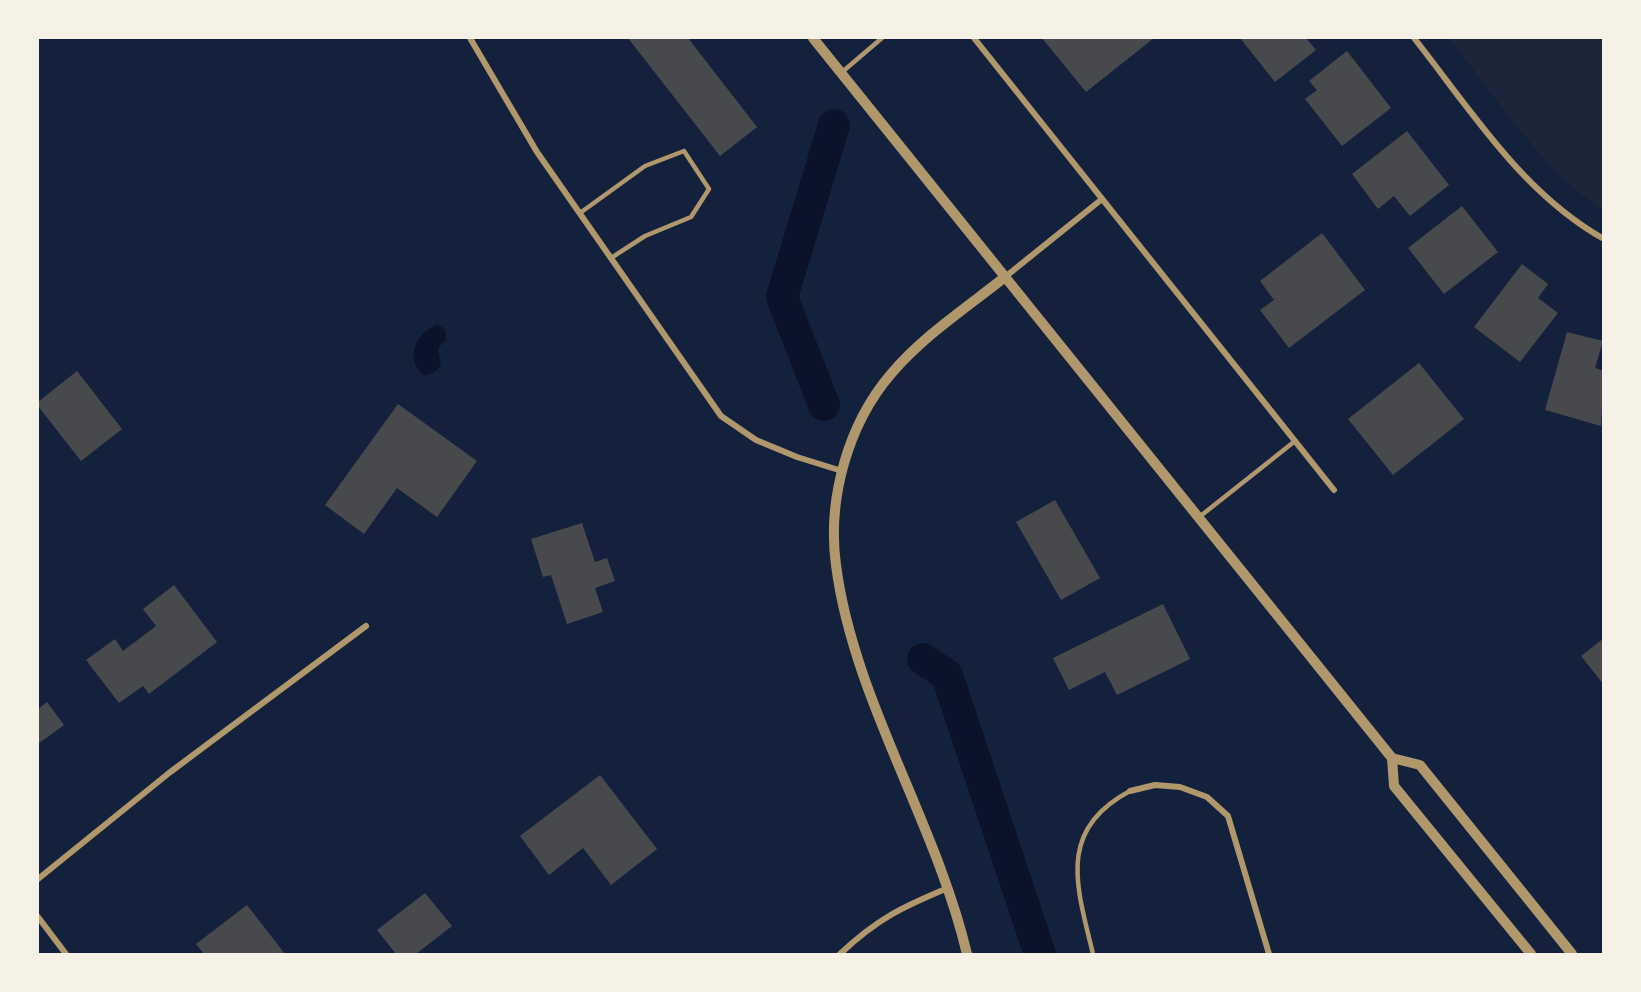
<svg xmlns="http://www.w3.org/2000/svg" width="1641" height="992" font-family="'PT Sans',sans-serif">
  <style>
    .green { fill: #1d2539 }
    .water { fill: #0b132b }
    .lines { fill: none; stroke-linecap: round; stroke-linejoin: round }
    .canal { stroke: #0b132b; stroke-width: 32 }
    .building { fill: #48494c }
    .service { stroke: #b1986c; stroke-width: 4.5 }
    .minor { stroke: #b1986c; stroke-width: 6 }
    .tertiary { stroke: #b1986c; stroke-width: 10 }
  </style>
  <rect width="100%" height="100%" fill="#14213d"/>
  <path class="green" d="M1449,38H1603V210C1543,172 1494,94 1449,38Z"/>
  <path class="water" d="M438,324L446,331V340L438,348L441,365L436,371L426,376C402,362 417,330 438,324Z"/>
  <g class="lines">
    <g class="canal">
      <path d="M824,405L782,297L834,125"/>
      <path d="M923,659L947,675L1040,954"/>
    </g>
  </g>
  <g class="building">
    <path d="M628,38H688L757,127L720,156Z"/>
    <path d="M1042,38H1154L1086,92Z"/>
    <path d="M1240,38H1306L1316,50L1275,82Z"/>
    <path d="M1347,51L1391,108L1342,146L1305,99L1317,90L1309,81Z"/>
    <path d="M1407,131L1449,185L1410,216L1394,196L1378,209L1352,174Z"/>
    <path d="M1462,206L1498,252L1444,294L1408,248Z"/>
    <path d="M1322,233L1365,290L1289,348L1260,310L1274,300L1260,281Z"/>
    <path d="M1522,264L1548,284L1538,298L1558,313L1520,362L1474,327Z"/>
    <path d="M1567,332L1603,341L1595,368L1604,371L1601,426L1545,410Z"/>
    <path d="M1419,363L1464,419L1393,475L1348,419Z"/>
    <path d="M77,371L122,429L81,461L38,406V402Z"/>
    <path d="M398,404L477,461L437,517L397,488L364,534L325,505Z"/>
    <path d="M1055,500L1100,578L1061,600L1016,522Z"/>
    <path d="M582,523L595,562L607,558L615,581L595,588L603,612L567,624L551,575L543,577L531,539Z"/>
    <path d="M174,585L217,642L149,694L143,686L119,703L86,660L115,639L123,651L156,626L143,609Z"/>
    <path d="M1163,604L1190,659L1117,695L1105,672L1069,690L1053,658Z"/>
    <path d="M1604,638V685L1581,656Z"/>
    <path d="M47,702L64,725L38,744V709Z"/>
    <path d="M600,775L657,849L611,885L583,848L549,875L520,836Z"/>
    <path d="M425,893L452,926L416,954H396L377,930Z"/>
    <path d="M247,905L285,954H204L196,944Z"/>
  </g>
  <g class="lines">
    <g class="service">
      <path d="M841,73L882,38"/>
      <path d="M580,213L645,166L684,151L709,189L691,217L645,236L611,258"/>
      <path d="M1198,518L1295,441"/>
      <path d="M1093,954C1077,887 1056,830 1130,791"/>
    </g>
    <g class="minor">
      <path d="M470,38L537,152L721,416L756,440L797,457L842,471"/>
      <path d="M974,38L1334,490"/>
      <path d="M1414,38C1471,110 1522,193 1604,239"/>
      <path d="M1005,277L1102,199"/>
      <path d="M1130,791L1155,785L1180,787L1207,797L1228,816L1269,954"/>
      <path d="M38,879L169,773L366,626"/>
      <path d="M38,917L66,954"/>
      <path d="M840,954C877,919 902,907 948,888"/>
    </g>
    <g class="tertiary">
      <path d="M813,38L1392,758"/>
      <path d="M967,954C936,822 853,698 836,565C827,499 848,424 891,374C923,336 966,308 1005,277"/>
      <path d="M1531,954L1394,786L1392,758L1420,765L1572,954"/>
    </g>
  </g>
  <rect width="1641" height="992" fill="none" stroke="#f6f1e7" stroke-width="78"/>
</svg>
